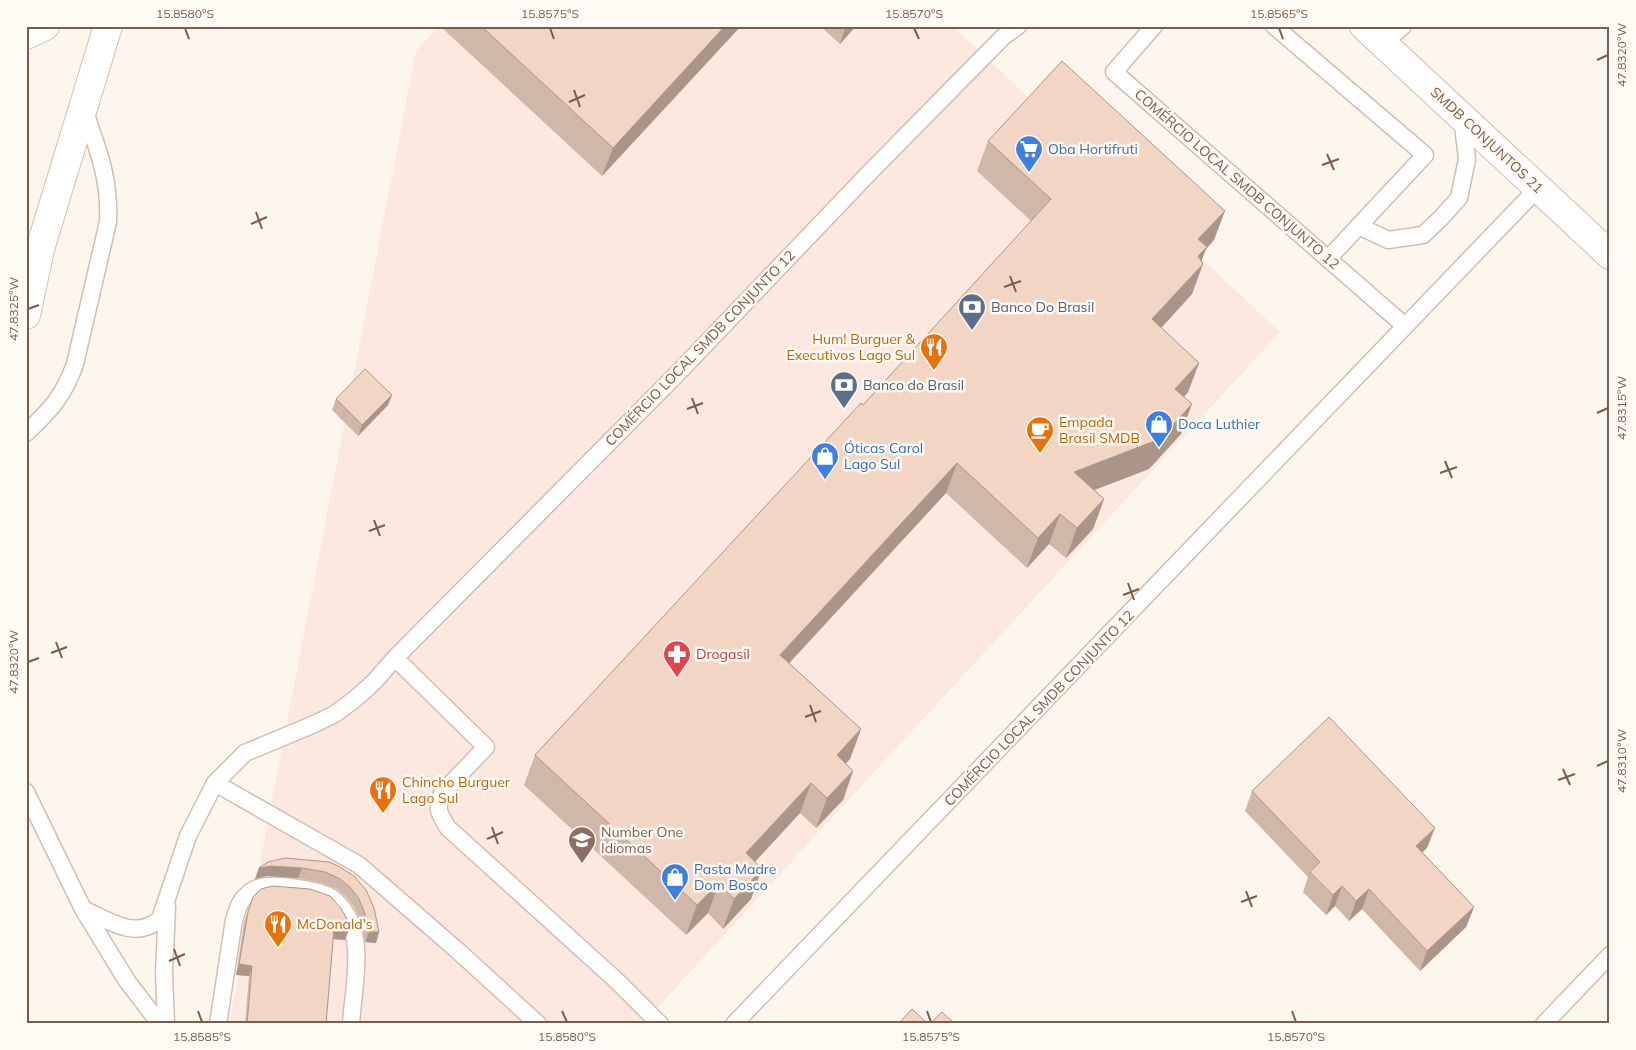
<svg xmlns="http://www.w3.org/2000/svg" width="1636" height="1050" font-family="Mulish,sans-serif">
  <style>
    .commercial { fill: #fde8e0 }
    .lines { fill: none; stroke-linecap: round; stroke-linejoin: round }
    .service-casing { stroke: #d1beb0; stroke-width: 19 }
    .tertiary-casing { stroke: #d1beb0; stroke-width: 30 }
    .secondary-casing { stroke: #d6c0b0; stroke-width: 30 }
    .service { stroke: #fff; stroke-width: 16 }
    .tertiary { stroke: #fff; stroke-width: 28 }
    .secondary { stroke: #fff; stroke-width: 28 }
    .wall { fill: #d1b7a8 }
    .shaded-wall { fill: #aa9588 }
    .building { fill: #f3d5c3; stroke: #aa9588 }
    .ticks { fill: none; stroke: #7a5c4d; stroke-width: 2 }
    .labels { text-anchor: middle; stroke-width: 5; stroke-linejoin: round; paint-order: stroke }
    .street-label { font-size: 14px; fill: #7a5c4d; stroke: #fffaf3 }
    .shop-label { font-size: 14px; fill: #366cbe; stroke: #fffaf3; text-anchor: start }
    .service-label { font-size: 14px; fill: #4e5e75; stroke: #fffaf3; text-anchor: start }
    .food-label { font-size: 14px; fill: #c56008; stroke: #fffaf3; text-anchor: start }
    .health-label { font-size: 14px; fill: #be3a42; stroke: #fffaf3; text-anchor: start }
    .education-label { font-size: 14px; fill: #785e54; stroke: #fffaf3; text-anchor: start }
    .neatline { fill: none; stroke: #7a5c4d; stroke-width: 2 }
    .ticks-label { font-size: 12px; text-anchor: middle; fill: #7a5c4d }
  </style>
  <rect width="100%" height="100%" fill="#fdf6ec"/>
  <path class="commercial" d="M439,26H952L1280,332L642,1024H229L416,51Z"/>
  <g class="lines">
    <g class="service-casing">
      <g id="service">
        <path d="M1154,26L1114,72L1405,326"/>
        <path d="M1274,26L1425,155L1328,259"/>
        <path d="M1383,44L1403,26"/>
        <path d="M1359,226L1388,240L1423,235L1440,219L1459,198L1467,159L1462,117"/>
        <path d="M26,433C51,410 64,395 75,364L108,222C110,178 98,150 84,109"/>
        <path d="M395,658L486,747L443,792C435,808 439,814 448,828L617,981L660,1024"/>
        <path d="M215,783L359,865L458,951L538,1024"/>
        <path d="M26,792L83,909L127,981L160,1024"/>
        <path d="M83,909C108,920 135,941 160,919L188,836L215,783L245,753L312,725L335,714L355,699L374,682L395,658L675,376L872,170L1004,36L1018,26"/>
        <path d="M166,1024L164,973L167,907"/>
        <path d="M218,1024L234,920C237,911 239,901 248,894C251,891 257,888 261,887C274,883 321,890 332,898C336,901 342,907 345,912C365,941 353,990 351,1024"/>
        <path d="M734,1024L1538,188"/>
        <path d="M1544,1024L1610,955"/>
      </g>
    </g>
    <g class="tertiary-casing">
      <path id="tertiary" d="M1364,26L1610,255"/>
    </g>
    <g class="secondary-casing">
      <g id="secondary">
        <path d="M26,35L45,26"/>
        <path d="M26,315L40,249L108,26"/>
      </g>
    </g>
    <use href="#service" class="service"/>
    <use href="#tertiary" class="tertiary"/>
    <use href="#secondary" class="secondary"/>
  </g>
  <g class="wall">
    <path d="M440,26H741L602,176Z"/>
    <path d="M820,26H856L840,44Z"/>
    <path d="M988,141L1214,240L1206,249L1201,261L1192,294L1161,328L1199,363L1188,392L1184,397L1181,434L1149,469L1094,490L1104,499L1093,529L1066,558L1049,544L1027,568L946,493L789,663L861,729L850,759L846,763L853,771L843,800L816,828L800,813L755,862L762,869L751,899L723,929L708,913L686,935L524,785L535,755L863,405L1031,221L977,171Z"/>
    <path d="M392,395L388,405L358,436L332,410L336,399Z"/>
    <path d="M1252,791L1427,848L1422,852L1474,907L1466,927L1420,971L1362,909L1349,921L1335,906L1326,915L1303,892L1308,877L1245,811Z"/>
    <path d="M338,866L379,932L376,943L365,942L361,921L354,907L346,897L337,889L321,883L298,878L267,876L255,879L259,868Z"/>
    <path d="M253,897L345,940L333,939L326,1024H245L249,976L236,975L244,922Z"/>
  </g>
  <g class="shaded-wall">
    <path d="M725,26H741L602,176L613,148Z"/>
    <path d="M846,26H856L840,44Z"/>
    <path d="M1225,211L1214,240L1206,249L1198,270L1203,264L1192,294L1142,349L1152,319L1198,239Z"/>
    <path d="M1199,363L1188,392L1164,419L1175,389Z"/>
    <path d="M392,395L388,405L358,436L362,425Z"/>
    <path d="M1192,404L1181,434L1149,469L1063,502L1074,472Z"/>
    <path d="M957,463L946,493L770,684L780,655Z"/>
    <path d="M1104,499L1093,529L1066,558L1077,528Z"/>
    <path d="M1060,514L1049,544L1027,568L1038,538Z"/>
    <path d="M861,729L850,759L826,785L837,755Z"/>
    <path d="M853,771L843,800L816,828L827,798Z"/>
    <path d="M811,783L800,813L735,883L746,853Z"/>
    <path d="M1435,828L1427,848L1409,865L1416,846Z"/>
    <path d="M271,866L302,868L298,878L267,876L255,879L259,868Z"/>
    <path d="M762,869L751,899L723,929L734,899Z"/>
    <path d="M719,883L708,913L686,935L697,905Z"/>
    <path d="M1342,886L1335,906L1326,915L1333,895Z"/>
    <path d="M1369,889L1362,909L1349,921L1356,901Z"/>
    <path d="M1474,907L1466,927L1420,971L1427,951Z"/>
    <path d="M334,929L349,930L345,940L331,939Z"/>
    <path d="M369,932H379L376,943L365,942Z"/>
    <path d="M239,964L252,966L249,976L236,975Z"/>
  </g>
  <g class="building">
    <path d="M481,26H725L613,148Z"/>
    <path d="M1062,61L1225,211L1198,239L1207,247L1198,256L1203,264L1152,319L1199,363L1175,389L1192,404L1160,439L1074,472L1104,499L1077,528L1060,514L1038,538L957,463L780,655L861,729L837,755L853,771L827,798L811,783L746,853L762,869L734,899L719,883L697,905L535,755L861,403L863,405L1051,199L988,141Z"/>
    <path d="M365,369L392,395L362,425L336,399Z"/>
    <path d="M1329,717L1435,828L1416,846L1474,907L1427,951L1369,889L1356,901L1342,886L1333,895L1310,872L1320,862L1252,791Z"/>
    <path d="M285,858L329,862L338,866L354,876L366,890L374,908L379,932H369L364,911L358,897L350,887L340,879L325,872L302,868L271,866L259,868L268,862Z"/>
    <path d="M272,886L310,889L330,896L340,907L346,917L349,930L334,929L326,1024H247L252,966L239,964L248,912L253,897L261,889Z"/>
    <path d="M912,1009L928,1024H898Z"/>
    <path d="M942,1012L955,1024H930Z"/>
  </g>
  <path class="ticks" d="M185,28L189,39M550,28L554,39M914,28L919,39M1279,28L1283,39M1597,60L1608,55M574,90L580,107M569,102L585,95M1327,154L1334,170M1322,165L1339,159M256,212L262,229M251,224L267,217M1010,276L1016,292M1004,287L1021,281M28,309L39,305M692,398L698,414M687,409L703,403M1597,413L1608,408M1445,461L1452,478M1440,473L1457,467M374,520L380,536M369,531L385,525M1128,583L1134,600M1123,595L1139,589M56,642L62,658M51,653L67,647M28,662L39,658M810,705L816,722M805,717L821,711M1597,766L1608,761M1563,769L1570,785M1558,780L1575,774M492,827L498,844M487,839L503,832M1246,891L1252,907M1241,902L1257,896M174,949L180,966M169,961L185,954M198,1011L202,1022M562,1011L567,1022M927,1011L931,1022M1292,1011L1296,1022"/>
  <defs>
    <g id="supermarket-pin" transform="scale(1.4375)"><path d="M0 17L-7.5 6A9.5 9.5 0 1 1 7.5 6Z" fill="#3f7fe0" stroke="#fffaf3"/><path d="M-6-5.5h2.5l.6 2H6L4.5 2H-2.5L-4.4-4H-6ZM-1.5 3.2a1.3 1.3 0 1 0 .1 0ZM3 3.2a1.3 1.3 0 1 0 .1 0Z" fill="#fff"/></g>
    <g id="bank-pin" transform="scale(1.4375)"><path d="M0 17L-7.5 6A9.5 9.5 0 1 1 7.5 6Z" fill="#5c6f8a" stroke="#fffaf3"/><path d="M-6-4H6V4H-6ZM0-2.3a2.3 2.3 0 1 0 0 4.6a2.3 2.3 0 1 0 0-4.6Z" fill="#fff"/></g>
    <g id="restaurant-pin" transform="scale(1.4375)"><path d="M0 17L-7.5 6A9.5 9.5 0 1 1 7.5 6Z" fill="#e8710a" stroke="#fffaf3"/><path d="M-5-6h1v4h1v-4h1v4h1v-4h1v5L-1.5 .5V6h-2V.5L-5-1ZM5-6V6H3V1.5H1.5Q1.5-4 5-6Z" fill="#fff"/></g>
    <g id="shop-pin" transform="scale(1.4375)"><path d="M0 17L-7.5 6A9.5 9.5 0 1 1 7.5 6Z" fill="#3f7fe0" stroke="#fffaf3"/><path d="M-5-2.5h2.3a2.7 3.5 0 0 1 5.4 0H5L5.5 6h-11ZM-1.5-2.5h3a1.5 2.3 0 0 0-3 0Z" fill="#fff"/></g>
    <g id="cafe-pin" transform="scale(1.4375)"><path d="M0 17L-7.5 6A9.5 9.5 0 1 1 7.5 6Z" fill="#e8710a" stroke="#fffaf3"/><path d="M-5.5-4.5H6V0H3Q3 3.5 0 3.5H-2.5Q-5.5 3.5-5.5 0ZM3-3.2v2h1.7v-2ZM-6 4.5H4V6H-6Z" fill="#fff"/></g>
    <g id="pharmacy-pin" transform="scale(1.4375)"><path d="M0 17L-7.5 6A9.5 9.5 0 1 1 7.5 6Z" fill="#e0444e" stroke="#fffaf3"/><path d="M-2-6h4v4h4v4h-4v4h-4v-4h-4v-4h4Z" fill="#fff"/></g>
    <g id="school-pin" transform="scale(1.4375)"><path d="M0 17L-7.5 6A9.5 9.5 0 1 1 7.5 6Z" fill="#8d6e63" stroke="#fffaf3"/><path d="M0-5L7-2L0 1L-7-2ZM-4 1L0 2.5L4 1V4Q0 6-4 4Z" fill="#fff"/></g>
  </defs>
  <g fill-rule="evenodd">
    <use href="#supermarket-pin" x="1029" y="149"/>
    <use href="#bank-pin" x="972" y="307"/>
    <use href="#restaurant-pin" x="934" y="347"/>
    <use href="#bank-pin" x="844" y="385"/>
    <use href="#shop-pin" x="1159" y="424"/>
    <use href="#cafe-pin" x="1040" y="430"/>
    <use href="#shop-pin" x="825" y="456"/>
    <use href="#pharmacy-pin" x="677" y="654"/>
    <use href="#restaurant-pin" x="383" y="790"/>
    <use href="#school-pin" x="582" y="840"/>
    <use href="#shop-pin" x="675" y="877"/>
    <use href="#restaurant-pin" x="278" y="924"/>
  </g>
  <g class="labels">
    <g class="street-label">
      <text transform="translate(1487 140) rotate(43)" y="5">SMDB CONJUNTOS 21</text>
      <text transform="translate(1237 179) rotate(41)" y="5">COMÉRCIO LOCAL SMDB CONJUNTO 12</text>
      <text transform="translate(700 348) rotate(-46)" y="5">COMÉRCIO LOCAL SMDB CONJUNTO 12</text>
      <text transform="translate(1039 708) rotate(-46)" y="5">COMÉRCIO LOCAL SMDB CONJUNTO 12</text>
    </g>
    <g class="shop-label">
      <text x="1048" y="154">Oba Hortifruti</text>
      <text x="1178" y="429">Doca Luthier</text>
      <text x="844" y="453">Óticas Carol<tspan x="844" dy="16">Lago Sul</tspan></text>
      <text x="694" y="874">Pasta Madre<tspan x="694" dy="16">Dom Bosco</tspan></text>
    </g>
    <g class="service-label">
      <text x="991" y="312">Banco Do Brasil</text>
      <text x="863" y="390">Banco do Brasil</text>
    </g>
    <g class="food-label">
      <text x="915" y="344" text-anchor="end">Hum! Burguer &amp;<tspan x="915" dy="16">Executivos Lago Sul</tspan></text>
      <text x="1059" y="427">Empada<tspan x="1059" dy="16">Brasil SMDB</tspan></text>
      <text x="402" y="787">Chincho Burguer<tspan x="402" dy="16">Lago Sul</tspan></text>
      <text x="297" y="929">McDonald's</text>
    </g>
    <g class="health-label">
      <text x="696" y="659">Drogasil</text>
    </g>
    <g class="education-label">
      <text x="601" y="837">Number One<tspan x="601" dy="16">Idiomas</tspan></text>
    </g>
  </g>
  <rect width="1636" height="1050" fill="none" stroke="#fffaf3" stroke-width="55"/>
  <rect x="28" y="28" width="1580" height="994" class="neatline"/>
  <g class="ticks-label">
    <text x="185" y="18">15.8580°S</text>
    <text x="550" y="18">15.8575°S</text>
    <text x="914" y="18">15.8570°S</text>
    <text x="1279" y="18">15.8565°S</text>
    <text transform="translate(1622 55) rotate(-90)" y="4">47.8320°W</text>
    <text transform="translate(14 309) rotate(-90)" y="4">47.8325°W</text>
    <text transform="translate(1622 408) rotate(-90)" y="4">47.8315°W</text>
    <text transform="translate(14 662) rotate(-90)" y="4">47.8320°W</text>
    <text transform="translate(1622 761) rotate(-90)" y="4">47.8310°W</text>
    <text x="202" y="1041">15.8585°S</text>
    <text x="567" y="1041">15.8580°S</text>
    <text x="931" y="1041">15.8575°S</text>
    <text x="1296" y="1041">15.8570°S</text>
  </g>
</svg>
